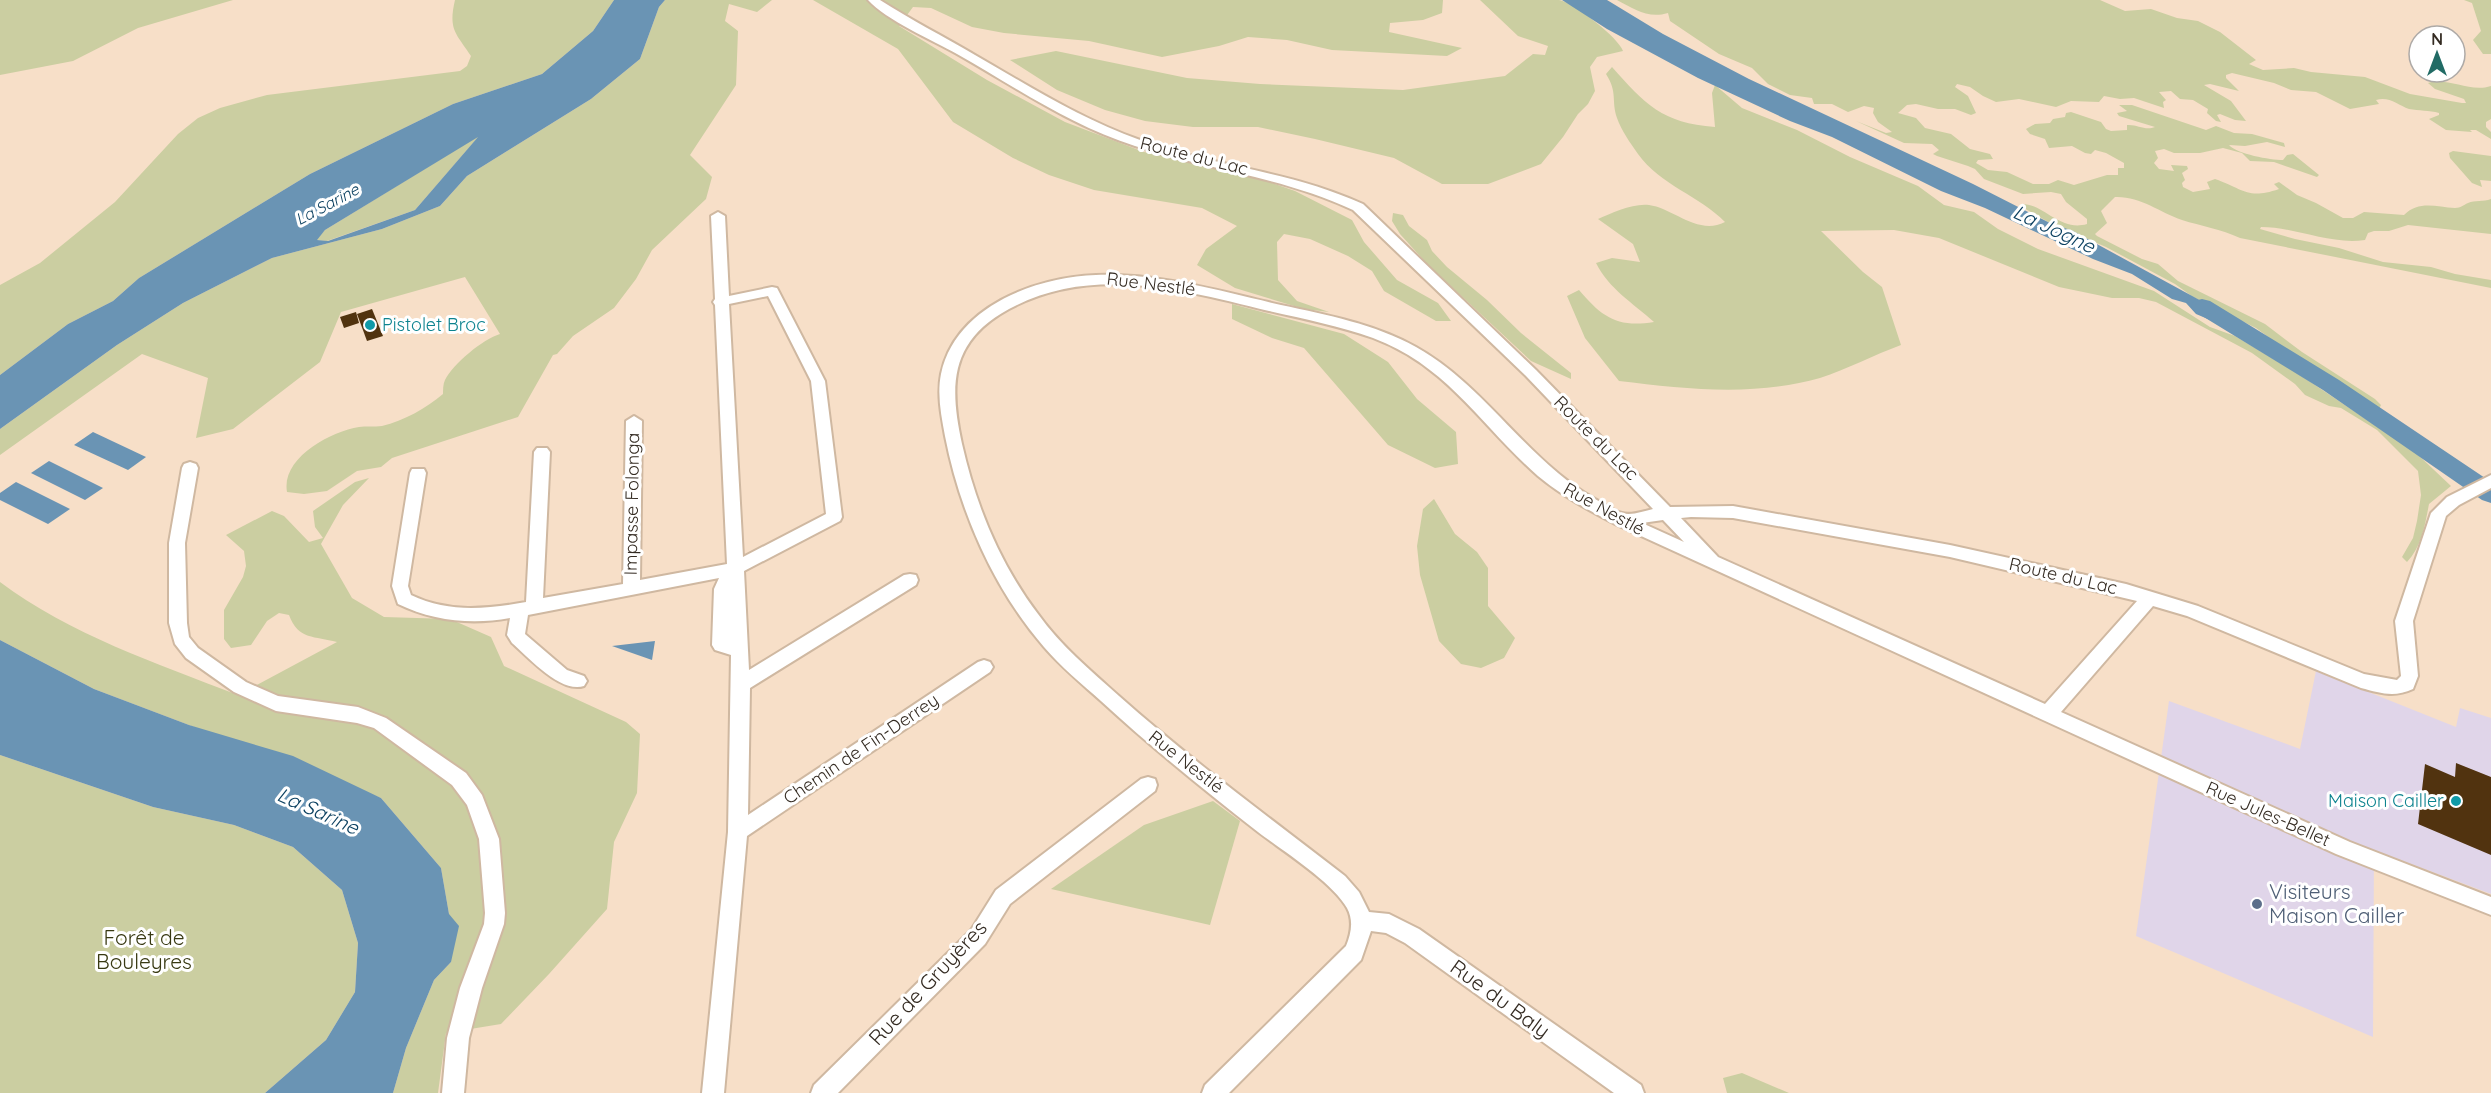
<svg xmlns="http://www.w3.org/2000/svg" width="2491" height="1093" font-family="Quicksand,sans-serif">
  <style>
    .industrial { fill: #e0d5e9 }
    .green { fill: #cbcea1 }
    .water { fill: #6a94b4; fill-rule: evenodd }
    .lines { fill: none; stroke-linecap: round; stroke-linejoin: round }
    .river { fill: #6a94b4; fill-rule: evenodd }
    .building { fill: #51330f }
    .minor-casing { stroke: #cfb8a1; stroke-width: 4 }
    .minor { fill: #fff; fill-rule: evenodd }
    .culture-dot { fill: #0f9aa8; stroke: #fff; stroke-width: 2 }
    .service-dot { fill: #5c6f8a; stroke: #fff; stroke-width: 2 }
    .labels { text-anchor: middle; stroke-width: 6; stroke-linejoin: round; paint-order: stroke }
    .far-water-label { font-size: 16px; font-style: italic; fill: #0c4161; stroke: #fff }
    .street-label { font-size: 18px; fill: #342b22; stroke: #fff }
    .culture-label { font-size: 18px; fill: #0d838f; stroke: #fff; text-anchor: start }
    .water-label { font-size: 20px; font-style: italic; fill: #0c4161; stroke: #fff }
    .near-service-label { font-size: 21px; fill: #4e5e75; stroke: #fff; text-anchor: start }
    .near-park-label { font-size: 21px; fill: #383912; stroke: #fff }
    .near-street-label { font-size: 21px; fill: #342b22; stroke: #fff }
  </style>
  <rect width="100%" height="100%" fill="#f7dfc8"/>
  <path class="industrial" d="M2316,671L2456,727L2460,708L2491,718V894L2374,850L2373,1037L2136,936L2169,701L2300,749Z"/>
  <g class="green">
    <path d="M0,0H233L138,28L73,61L0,75Z"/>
    <path d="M455,0H614L593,31L542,74L453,104L310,174L139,278L113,301L68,324L0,375V285L40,263L115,202L178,134L198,118L220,108L267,95L460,71L467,66L471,56C456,33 448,30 455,0Z"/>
    <path d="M665,0H772L757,12L729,4L725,21L738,31L736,85L690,155L712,177L706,199L652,250L636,279L614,308L573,336L557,354L553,355L518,417L392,458L381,467L357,471L327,491L304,494L287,492C281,458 330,432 359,427C366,426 374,427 382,426C404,421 426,408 443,394C443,390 443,384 445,380C453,364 483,339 500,334L465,277L341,312L320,362L233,429L196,438L208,378L142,354L0,455V429L117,345L183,303L272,258L382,229L440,206L467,176L591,99L640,59L659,7Z"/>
    <path d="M813,0H1443L1442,13L1423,20L1390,23L1389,32L1462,48L1447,56L1332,50L1287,40L1248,37L1219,46L1162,57L1089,41L1004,33L972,27L931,8L913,7L899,26L987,80L1065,122L1144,152L1203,162L1240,172L1295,191L1352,220L1364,242L1397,280L1438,303L1451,321H1436L1384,291L1372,271L1348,256L1310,239L1284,234L1277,242L1278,280L1297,301L1329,312L1304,309L1235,288L1197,265L1206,249L1237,226L1202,208L1094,190L1049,175L1013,158L953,122L898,49Z"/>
    <path d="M1480,0C1506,0 1534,0 1559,0C1573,2 1619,38 1623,51L1597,57L1590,67L1595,91L1588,104L1578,114L1563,137L1541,164L1488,184H1442L1394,158L1315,139L1258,127H1193L1145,121L1105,110L1057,90L1010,60L1056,51L1187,78L1260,84L1403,90L1505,76L1533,54L1545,55L1548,46L1518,36Z"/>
    <path d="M1617,0H2100L2125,11L2151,9L2177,18L2198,21L2220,32L2256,60L2249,64L2263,70L2294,68L2311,72L2365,77L2410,94L2462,103H2466L2464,99L2435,89L2428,83C2448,77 2470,93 2491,86V119L2486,122V127L2491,132V139L2476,130H2470L2472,132L2446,130L2429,119L2439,115V113C2429,110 2419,111 2409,109C2398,105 2389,96 2376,100L2379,104L2350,109L2316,92L2291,90L2274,83L2232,73L2226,75V78L2239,91L2210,84L2204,85L2231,101L2246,121L2235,120L2220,114L2217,115L2221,122L2216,121L2207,113L2208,109L2193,100L2180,99L2171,91L2159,92L2166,100L2163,102L2164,108L2134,98L2120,99L2104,96L2099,102L2071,101L2056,107L2019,99L1996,102L1983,96L1970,87L1957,84L1955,87L1968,96L1976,113L1971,115L1955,109H1938L1916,104L1907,105L1898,113L1916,118L1925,128L1951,134L1970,149L1990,154L1993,159L1978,160L1976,163L1988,170L2007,172L2033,184H2049L2058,180L2074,185L2107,175H2118V168H2124V163L2106,153L2095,150L2091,154L2085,153L2072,146L2049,148L2045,139L2030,134L2026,129L2035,124L2050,123L2053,119L2065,117L2066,113L2071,112L2101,122L2106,129L2111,131L2127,130V125C2137,124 2145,131 2155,127L2119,116L2117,113L2127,111L2119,105H2132L2206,130L2216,126L2234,133L2252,134L2284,143L2285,147L2267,142L2245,146L2229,145C2237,154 2270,160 2283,160L2287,155L2293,154L2319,175L2317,177L2274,162L2250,161L2242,153L2223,148L2200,153H2174L2164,149L2155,151L2158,158L2154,163L2159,169L2174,171L2171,165L2187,166L2188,169L2182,173L2185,180L2182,183L2183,187L2193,192L2210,189L2207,182L2215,179C2244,189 2247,200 2279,189L2274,184L2279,182L2297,195L2316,203L2343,218H2353L2364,212L2404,215C2419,200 2436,207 2455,208C2461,208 2463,205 2468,203C2475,200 2483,202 2491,199V234L2408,225L2389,231H2374L2368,233L2365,240C2329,245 2296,227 2261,227L2260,229L2295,239L2339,248L2383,262L2431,267L2455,274L2491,280V288L2240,238C2221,229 2201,226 2182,220C2159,212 2140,196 2115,197L2101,211L2107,223L2095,234L2097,236L2142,259L2158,264L2178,281L2265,324L2302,352L2375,399L2381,405L2379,409L2301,361L2256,328L2193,297L2175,284L2106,247L2050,223L2022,207V204C2044,204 2060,232 2087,224V219L2066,202L2061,194L2051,192L2023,194L1984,179L1975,169L1968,166L1937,156L1933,154L1939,150L1932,144L1904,143L1856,121L1886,133L1892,132L1878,122L1873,113L1874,108L1864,106L1848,112L1832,104H1814L1812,98L1790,95L1768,84L1752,68L1719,54L1670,21L1668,13C1648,19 1634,9 1617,0Z"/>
    <path d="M2464,0H2491V54H2483L2473,40L2481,31L2472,3Z"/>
    <path d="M1612,67C1645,104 1662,123 1715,127L1712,93L1715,85L1742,108L1797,130L1850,157L1918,186L1944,205L1974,212L1998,229L2038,249L2154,291L2210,327L2235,336L2297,373L2415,452L2451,486L2429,504C2425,525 2422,546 2407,562L2402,557L2413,538L2417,521L2421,495L2418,471L2377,430L2341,408L2329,406L2305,395L2295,384L2252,353L2156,302L2139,298H2112L2059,287L1939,238L1894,230L1821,231L1863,272L1882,287L1901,345C1874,355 1847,369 1820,378C1753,397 1686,389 1619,381L1585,338L1567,296L1579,290C1602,317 1617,328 1654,322C1633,303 1609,289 1596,263L1612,258L1640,262L1633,244L1598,219C1612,213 1633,203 1649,205C1673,208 1698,236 1725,222C1700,196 1660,185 1638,154C1631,144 1621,130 1617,118C1611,100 1618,93 1606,74Z"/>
    <path d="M480,135L415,210L327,241L316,240L325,230Z"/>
    <path d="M2453,151L2491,156V181L2480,180L2482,187L2472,183L2450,158L2449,153Z"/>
    <path d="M1393,213L1403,215L1409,226L1427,240L1432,251L1447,267L1487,300L1521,333L1571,373V379L1531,361L1470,304L1428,265L1400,234L1392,221Z"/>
    <path d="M1232,304L1344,334L1388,362L1417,399L1456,432L1458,464L1435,468L1388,445L1304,348L1272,338L1232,319Z"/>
    <path d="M369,478L343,505L321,544L352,598L384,617L450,619L491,637L504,666L626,722L640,734L637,793L614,842L607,909L549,974L501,1024L446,1033L438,1093H393L406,1048L434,980L451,962L449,914L441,868L381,798L94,689L0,640V582C69,634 158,664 238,695L337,642C315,636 298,640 289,615L279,613L267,621L251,645L231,648L224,639V610L243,577L246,566L244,551L226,535L272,511L284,516L309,542L323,538L315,527L313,511L355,482Z"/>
    <path d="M1434,499L1455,534L1477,552L1488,568V606L1515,638L1504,658L1481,668L1461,664L1439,641L1420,575L1417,546L1423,509Z"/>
    <path d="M0,755L153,807L234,825L293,847L342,890L358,943L355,992L326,1040L265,1093H0Z"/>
    <path d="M1213,801L1240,821L1210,925L1051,889L1144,825Z"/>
    <path d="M1742,1073L1789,1093H1727L1723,1078Z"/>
  </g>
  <g class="water">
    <path d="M614,0H665L659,7L640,59L591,99L467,176L440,206L382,229L272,258L183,303L117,345L0,429V375L68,324L113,301L139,278L310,174L453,104L542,74L593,31ZM478,137L415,210L328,241L317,240L325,230Z"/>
    <path d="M1562,0H1607L1663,34L1749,79L1973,184L2050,223L2073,231L2238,321L2227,327L2196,314L2186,303L2172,299L2132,274L2093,259L1985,208L1941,191L1832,137L1790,121L1698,78L1607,29Z"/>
    <path d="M93,432L146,457L128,470L74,445Z"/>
    <path d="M49,461L103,488L85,500L31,473Z"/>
    <path d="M16,482L70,509L48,524L0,500V493Z"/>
    <path d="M0,640L94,689L189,725L293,756L381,798L441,868L449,914L459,926L451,962L434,980L406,1048L393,1093H265L326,1040L355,992L358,943L342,890L293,847L234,825L153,807L0,755Z"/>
    <path d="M655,641L652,660L612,646Z"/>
  </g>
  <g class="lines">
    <path class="river" d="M2202,299L2210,301L2339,380L2491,482V503L2482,500L2323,390L2194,311L2191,306L2194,301Z"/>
  </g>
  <g class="building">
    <path d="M372,309L383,336L367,341L357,314Z"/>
    <path d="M356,312L359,323L344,328L340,317Z"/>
    <path d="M2456,763L2491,777V855L2418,824L2425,764L2455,777Z"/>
  </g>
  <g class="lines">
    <g class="minor-casing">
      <g id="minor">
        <path d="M868,0H880C911,20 943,36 975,55C1029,86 1081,119 1140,140C1215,167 1288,170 1363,204L1536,370L1670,507L1733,506L1950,545L2126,584L2198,606L2364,674L2397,680L2401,676L2395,621L2431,513L2447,497L2491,475V488L2459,505L2446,516L2413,621L2418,676L2413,689C2394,698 2380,693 2361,688L2187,616L2153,606L2061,712L2350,842L2491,897V915L2336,854L1617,525C1590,511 1562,496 1538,476C1481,426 1448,366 1373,338C1340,326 1304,319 1269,311C1183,290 1092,264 1009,309C950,341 949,385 962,444C976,506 1000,564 1038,614C1061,646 1090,670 1119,696C1191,760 1269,817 1345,876L1359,892L1369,912L1389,914L1419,929L1641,1085L1644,1093H1614L1405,943L1386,933L1371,931L1361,960L1229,1093H1202L1205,1085L1346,946C1351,934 1354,921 1347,908C1332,882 1283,851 1258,832C1204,790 1151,747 1101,701C1082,684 1061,667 1044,647C993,588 960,512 945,436C941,415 937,394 941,374C955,307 1035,277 1096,275C1159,273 1220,291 1281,305C1327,315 1375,324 1416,347C1486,386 1525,459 1595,499C1603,503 1613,511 1622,513C1631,516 1644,511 1653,509L1526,376L1353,210C1283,177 1208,170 1135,146C1071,126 1015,87 957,54C932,40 886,20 868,0ZM1691,517L1733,518L1950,557L2137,601L2045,704L1718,557L1681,518ZM1663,520L1684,542L1642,523Z"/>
        <path d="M718,212L725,216L729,296L772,287L777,288L825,381L842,517L840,521L744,571L749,670L904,575L910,574L916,575L918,580L916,585L750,688L748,815L978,662L984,660L990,662L993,667L990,672L747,836L724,1093H702L728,832L731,655L715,650L712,645L714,589L719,578L528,615L525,634L567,670L584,676L587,681L584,686C561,694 528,657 512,643L507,635L510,618C472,625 433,621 398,604L392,586L410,473L412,469H424L426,473L408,586L411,595C448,613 487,609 526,602L534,452L537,448H547L550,452L543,598L623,584L626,421L634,416L642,421L640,580L727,564L715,305L713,302L715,299L711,216ZM768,296L811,381L826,514L743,557L729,304Z"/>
        <path d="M190,462L196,464L198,468L185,543L187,623L189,637L198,648L246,682L278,696L358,707L386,718L466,773L482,795L499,839L505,913L504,924L482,988L469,1038L464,1093H442L447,1038L460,988L484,924L485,913L479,839L467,805L452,785L374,728L357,723L276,711L234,692L186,658L175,644L169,623V543L182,468L184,464Z"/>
        <path d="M1148,777L1155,779L1157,785L1155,791L1010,904L985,944L838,1093H811L814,1085L971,930L996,890L1141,779Z"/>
      </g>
    </g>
    <use href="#minor" class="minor"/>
  </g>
  <g class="culture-dot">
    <circle cx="370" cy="325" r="6"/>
    <circle cx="2456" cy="801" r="6"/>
  </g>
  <circle class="service-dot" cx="2257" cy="904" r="6"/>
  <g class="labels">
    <g class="far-water-label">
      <text transform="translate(327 204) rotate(-28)" y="6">La Sarine</text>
    </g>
    <g class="street-label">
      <text transform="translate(1194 156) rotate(14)" y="6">Route du Lac</text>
      <text transform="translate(1151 284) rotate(7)" y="6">Rue Nestlé</text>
      <text transform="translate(1596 438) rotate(45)" y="6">Route du Lac</text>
      <text transform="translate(632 504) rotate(-89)" y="6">Impasse Folonga</text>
      <text transform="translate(1604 509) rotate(29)" y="6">Rue Nestlé</text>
      <text transform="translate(2063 576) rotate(13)" y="6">Route du Lac</text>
      <text transform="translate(861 749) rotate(-34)" y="6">Chemin de Fin-Derrey</text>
      <text transform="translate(1186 762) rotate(38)" y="6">Rue Nestlé</text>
      <text transform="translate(2268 814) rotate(24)" y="6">Rue Jules-Bellet</text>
    </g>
    <g class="culture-label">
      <text x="382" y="331">Pistolet Broc</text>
      <text x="2444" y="807" text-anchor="end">Maison Cailler</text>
    </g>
    <g class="water-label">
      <text transform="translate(2054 229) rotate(25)" y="7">La Jogne</text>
      <text transform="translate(318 811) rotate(24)" y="7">La Sarine</text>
    </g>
    <g class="near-service-label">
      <text x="2269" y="899">Visiteurs<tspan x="2269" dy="24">Maison Cailler</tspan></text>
    </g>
    <g class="near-park-label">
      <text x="144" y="945">Forêt de<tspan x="144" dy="24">Bouleyres</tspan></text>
    </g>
    <g class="near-street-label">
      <text transform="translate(928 983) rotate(-47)" y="7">Rue de Gruyères</text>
      <text transform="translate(1500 999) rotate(36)" y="7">Rue du Baly</text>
    </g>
  </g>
  <g transform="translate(2437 54)"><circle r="28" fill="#ffffff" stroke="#aeaaa7" stroke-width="1.5"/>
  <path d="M0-4.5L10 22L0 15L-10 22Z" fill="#216b65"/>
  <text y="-9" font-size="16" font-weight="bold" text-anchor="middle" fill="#342b22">N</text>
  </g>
</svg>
